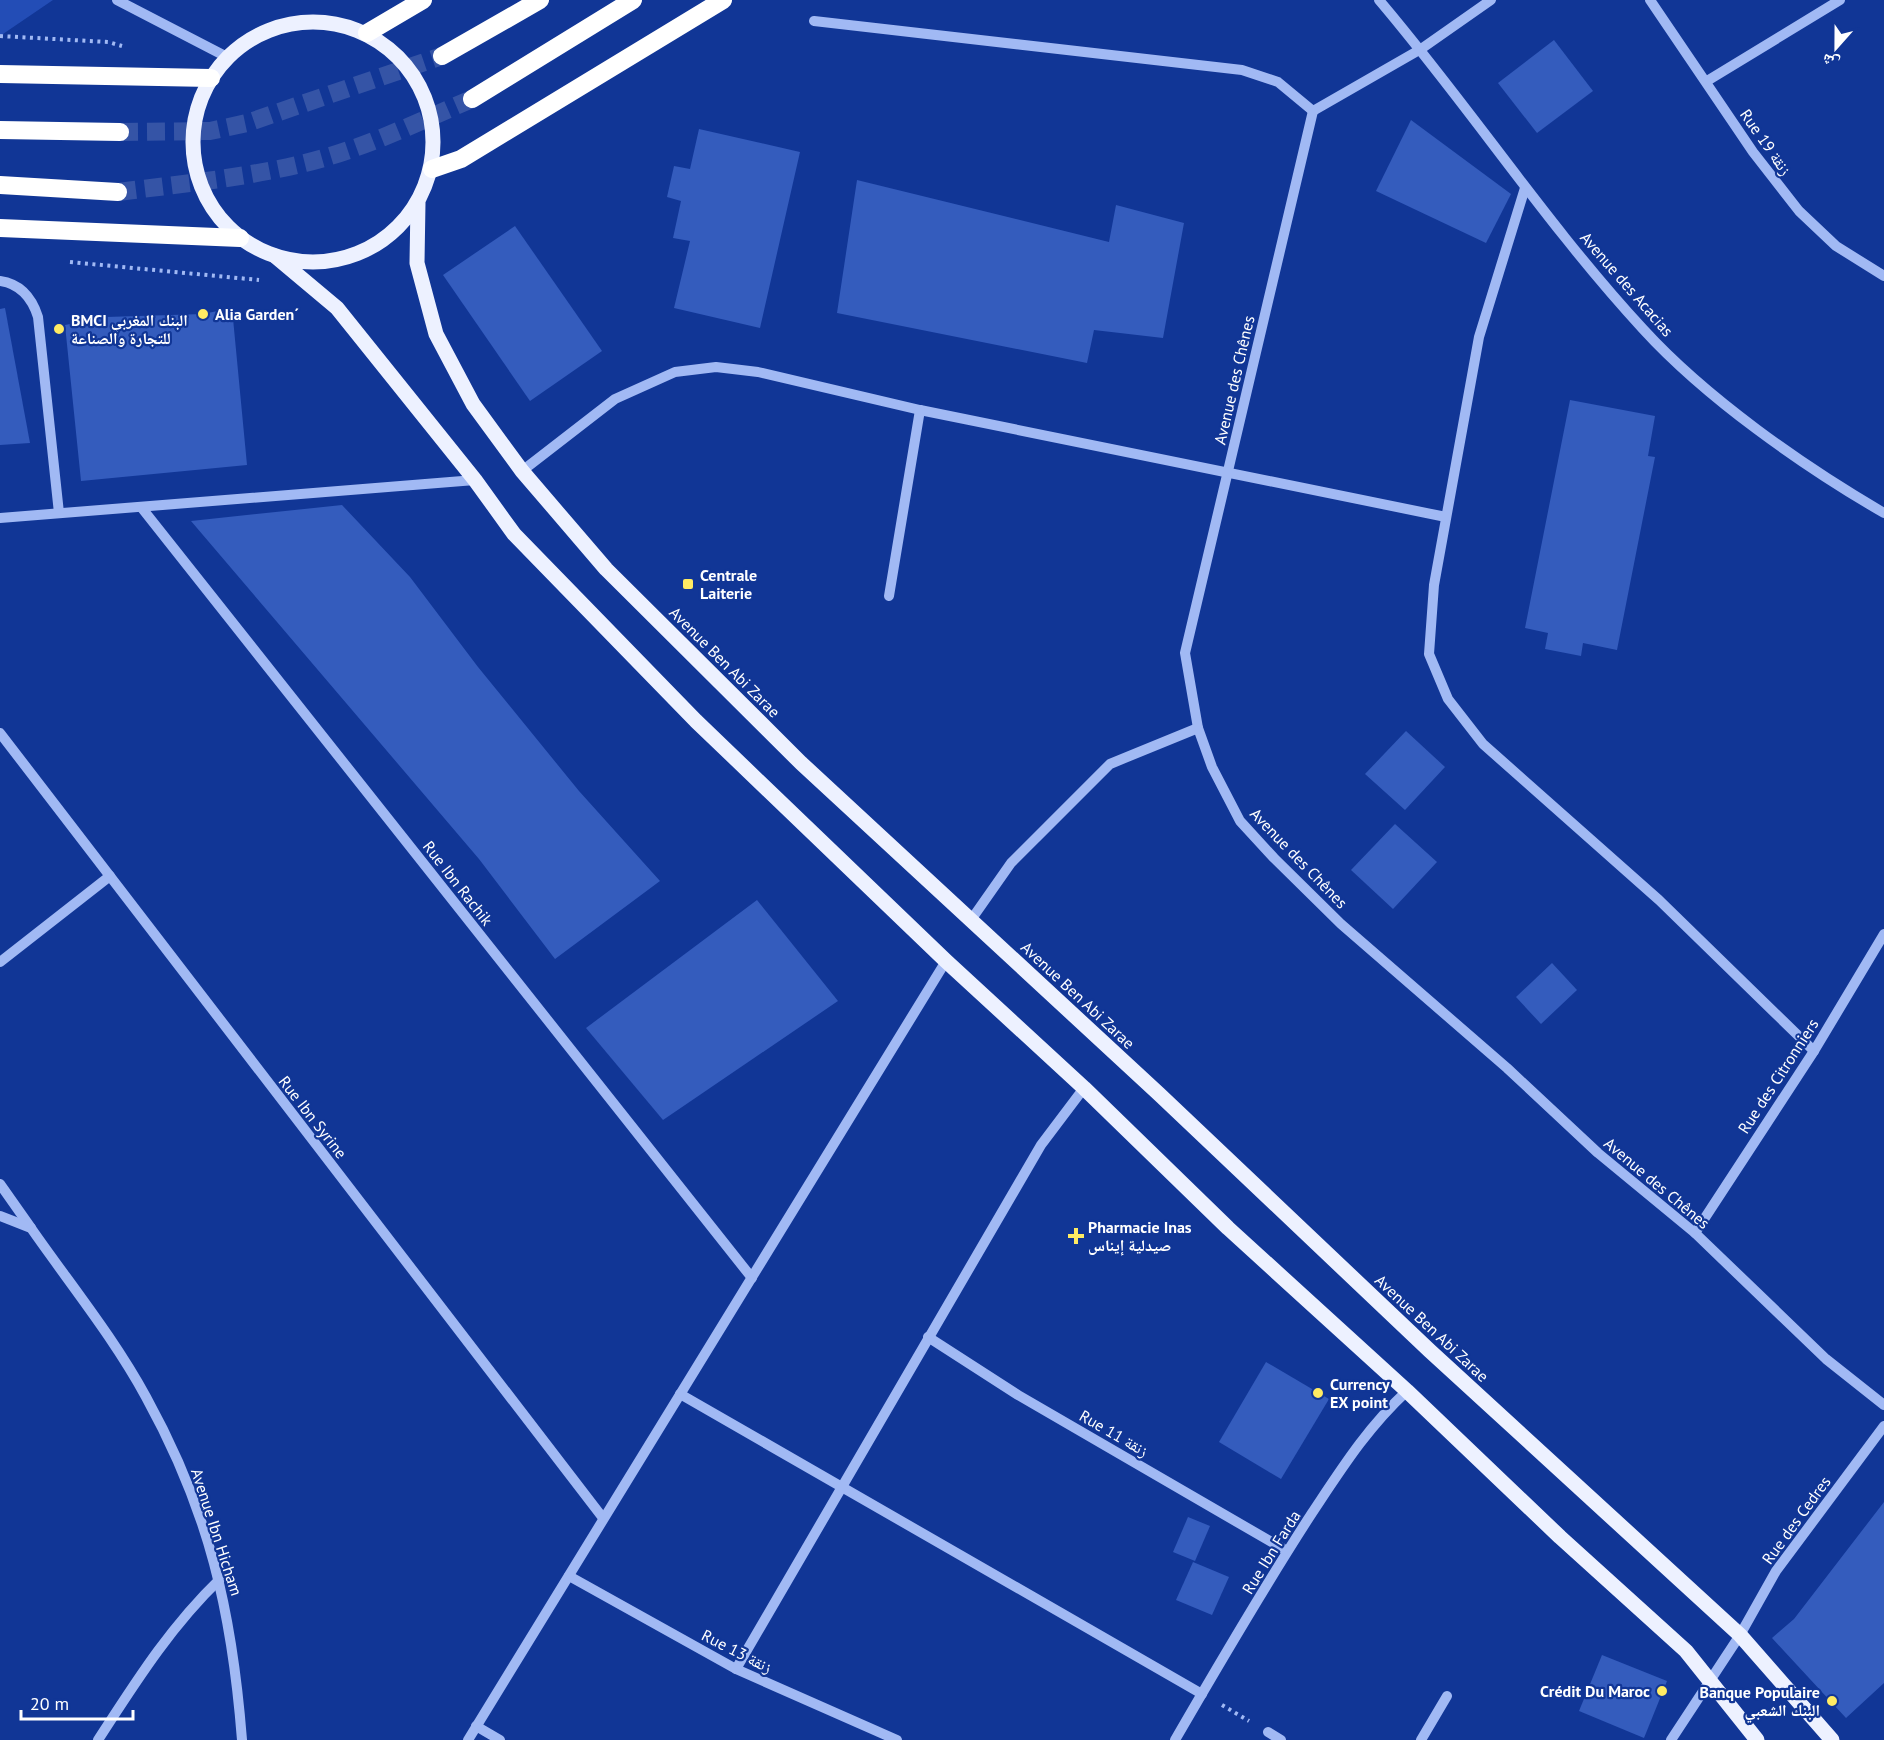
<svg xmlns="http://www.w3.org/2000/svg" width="1884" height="1740" font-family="'PT Sans','Noto Naskh Arabic',sans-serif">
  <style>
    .green { fill: #234db6 }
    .building { fill: #345cbd }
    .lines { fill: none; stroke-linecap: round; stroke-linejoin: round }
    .highway-tunnel { stroke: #3554a6; stroke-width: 18; stroke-dasharray: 18 9; stroke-linecap: butt }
    .path { stroke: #a1b9f4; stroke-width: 4; stroke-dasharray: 3 4.5; stroke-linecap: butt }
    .minor { stroke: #a1b9f4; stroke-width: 10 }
    .major { stroke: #edf1ff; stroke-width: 15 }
    .highway { stroke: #fff; stroke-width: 18 }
    .poi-dot { fill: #ffeb63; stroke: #113696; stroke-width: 2 }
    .labels { text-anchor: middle; stroke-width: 4.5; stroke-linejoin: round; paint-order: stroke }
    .street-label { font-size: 16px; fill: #fff; stroke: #113696 }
    .poi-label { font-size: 16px; font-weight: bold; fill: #fff; stroke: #113696; text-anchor: start }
  </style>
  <rect width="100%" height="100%" fill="#113696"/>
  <path class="green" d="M0,0H53L3,34H0Z"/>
  <g class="building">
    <path d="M1554,40L1593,91L1537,133L1498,83Z"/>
    <path d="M1411,120L1511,194L1486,243L1376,191Z"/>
    <path d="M699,129L800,152L760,328L674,308L690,241L673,238L681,201L667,197L674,166L690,169Z"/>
    <path d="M857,180L1109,242L1116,205L1184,223L1163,338L1094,330L1087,363L837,313Z"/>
    <path d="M515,226L602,351L530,401L443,275Z"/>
    <path d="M5,308L30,443L0,445V309Z"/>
    <path d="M232,308L247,465L81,481L65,325L106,317L203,314Z"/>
    <path d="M1570,400L1655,416L1648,456L1655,457L1617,650L1583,643L1581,656L1545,649L1548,633L1525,628Z"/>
    <path d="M342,505L410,577L478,667L579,791L660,881L555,959L479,859L191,521Z"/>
    <path d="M1406,731L1445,767L1405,810L1365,774Z"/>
    <path d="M1395,824L1437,862L1393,909L1351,870Z"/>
    <path d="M757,900L838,1001L663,1120L586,1028Z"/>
    <path d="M1552,963L1577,990L1541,1024L1516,997Z"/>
    <path d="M1266,1362L1329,1399L1281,1479L1219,1442Z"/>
    <path d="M1884,1502V1683L1846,1718L1772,1638L1794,1619Z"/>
    <path d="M1188,1517L1210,1526L1195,1561L1173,1552Z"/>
    <path d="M1193,1562L1229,1577L1212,1615L1176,1600Z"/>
    <path d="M1602,1655L1667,1681L1644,1738L1579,1711Z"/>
  </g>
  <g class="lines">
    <g class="highway-tunnel">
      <path d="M120,132L210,131L247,123L442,56"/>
      <path d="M118,192C181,184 244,178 305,163C363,149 418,122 472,99"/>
    </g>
    <g class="path">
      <path d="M0,36L108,42L122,46"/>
      <path d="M70,262L259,280"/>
      <path d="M1222,1705L1249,1721"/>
    </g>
    <g class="minor">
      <path d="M117,0L227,57"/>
      <path d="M1379,0C1470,107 1547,225 1643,329C1706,398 1803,466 1884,513"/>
      <path d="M1650,0L1753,152L1799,211L1836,246L1884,276"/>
      <path d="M814,21L1242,70L1278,82L1313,111"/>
      <path d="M1707,81L1840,0"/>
      <path d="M1313,111L1185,653L1198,728L1212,767L1240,821L1274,858L1341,924L1507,1068L1598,1153L1695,1233L1826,1359L1884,1405"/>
      <path d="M1313,111L1421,49L1491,0"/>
      <path d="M1525,188L1479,337L1434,585L1429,654L1448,699L1483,744L1659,900L1814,1051"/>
      <path d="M0,281C21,284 32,298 38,317L59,513"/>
      <path d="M522,471L615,399L675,372L716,367L758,372L920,410L1446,517"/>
      <path d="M141,507L752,1278"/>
      <path d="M0,518L475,480"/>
      <path d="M889,596L920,410"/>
      <path d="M0,733L603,1518"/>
      <path d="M971,920L1011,863L1110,764L1198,728"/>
      <path d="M0,962L110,876"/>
      <path d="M0,1184L31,1228"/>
      <path d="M0,1216L31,1228C70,1284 114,1338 146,1397C209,1511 232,1611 242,1740"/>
      <path d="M1695,1233L1814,1051L1884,934"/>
      <path d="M928,1337L1018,1395L1287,1551"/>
      <path d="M680,1394L1202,1694"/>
      <path d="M569,1576L736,1669L897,1740"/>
      <path d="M736,1669L1041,1145L1084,1088"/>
      <path d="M476,1726L500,1740"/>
      <path d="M1268,1732L1281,1740"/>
      <path d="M98,1740C135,1683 170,1627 220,1579"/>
      <path d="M468,1740L946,961"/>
      <path d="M1175,1740C1219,1664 1264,1587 1312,1513C1342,1468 1367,1428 1407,1391"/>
      <path d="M1421,1740L1447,1696"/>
      <path d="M1671,1740L1740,1635L1776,1571L1884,1426"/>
    </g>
    <g class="major">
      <circle cx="313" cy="142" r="120"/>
      <path d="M418,203L417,263L436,334L473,404L522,471L606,569L801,763L1159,1094L1430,1351L1740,1635L1832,1740"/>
      <path d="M275,256L337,308L475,480L514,534L696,721L946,961L1084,1088L1228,1228L1407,1391L1560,1537L1686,1651L1757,1740"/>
    </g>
    <g class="highway">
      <path d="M367,33L423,0"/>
      <path d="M442,56L540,0"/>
      <path d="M0,74L211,78"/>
      <path d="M472,99L633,0"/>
      <path d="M0,130L120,132"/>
      <path d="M432,169L461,159L723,0"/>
      <path d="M0,185L118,192"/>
      <path d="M0,228L240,238"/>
    </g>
  </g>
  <g class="poi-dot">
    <circle cx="203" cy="314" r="6"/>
    <circle cx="59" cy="329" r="6"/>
    <rect x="682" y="578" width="12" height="12" rx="3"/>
    <path d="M1073 1227h6v6h6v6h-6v6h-6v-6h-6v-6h6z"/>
    <circle cx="1318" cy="1393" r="6"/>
    <circle cx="1662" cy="1691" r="6"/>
    <circle cx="1832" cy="1701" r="6"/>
  </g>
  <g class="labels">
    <g class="street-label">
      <text transform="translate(1766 142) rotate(55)" y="6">Rue 19 زنقة</text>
      <text transform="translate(1627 284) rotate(49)" y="6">Avenue des Acacias</text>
      <text transform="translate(1234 380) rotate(-77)" y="6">Avenue des Chênes</text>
      <text transform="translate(725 662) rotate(45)" y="6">Avenue Ben Abi Zarae</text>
      <text transform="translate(1299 858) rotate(46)" y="6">Avenue des Chênes</text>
      <text transform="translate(458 883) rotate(52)" y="6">Rue Ibn Rachik</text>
      <text transform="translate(1078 995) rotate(43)" y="6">Avenue Ben Abi Zarae</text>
      <text transform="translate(1778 1076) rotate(-57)" y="6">Rue des Citronniers</text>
      <text transform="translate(313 1117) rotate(52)" y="6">Rue Ibn Syrine</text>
      <text transform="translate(1657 1183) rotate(40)" y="6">Avenue des Chênes</text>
      <text transform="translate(1432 1328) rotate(43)" y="6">Avenue Ben Abi Zarae</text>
      <text transform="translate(1114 1433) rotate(30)" y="6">Rue 11 زنقة</text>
      <text transform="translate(1796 1520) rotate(-54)" y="6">Rue des Cedres</text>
      <text transform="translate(217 1532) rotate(72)" y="6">Avenue Ibn Hicham</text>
      <text transform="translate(1271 1552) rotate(-58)" y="6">Rue Ibn Farda</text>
      <text transform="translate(737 1651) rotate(27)" y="6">Rue 13 زنقة</text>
    </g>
    <g class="poi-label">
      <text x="215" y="320">Alia Garden´</text>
      <text x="71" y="326">BMCI البنك المغربي<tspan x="71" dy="18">للتجارة والصناعة</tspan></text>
      <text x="700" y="581">Centrale<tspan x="700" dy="18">Laiterie</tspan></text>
      <text x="1088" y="1233">Pharmacie Inas<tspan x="1088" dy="18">صيدلية إيناس</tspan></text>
      <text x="1330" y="1390">Currency<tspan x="1330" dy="18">EX point</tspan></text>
      <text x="1650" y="1697" text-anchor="end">Crédit Du Maroc</text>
      <text x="1820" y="1698" text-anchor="end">Banque Populaire<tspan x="1820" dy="18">البنك الشعبي</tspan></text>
    </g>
  </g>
  <g transform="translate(1836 48) rotate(201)" stroke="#113696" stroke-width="4.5" paint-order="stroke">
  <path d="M0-4.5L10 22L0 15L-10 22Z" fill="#ffffff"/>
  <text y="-9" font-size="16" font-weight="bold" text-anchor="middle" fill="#ffffff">ش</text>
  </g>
  <path d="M21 1710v9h112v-9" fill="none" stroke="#ffffff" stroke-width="3"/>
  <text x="30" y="1710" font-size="18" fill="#ffffff" stroke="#113696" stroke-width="4.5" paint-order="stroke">20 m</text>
</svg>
